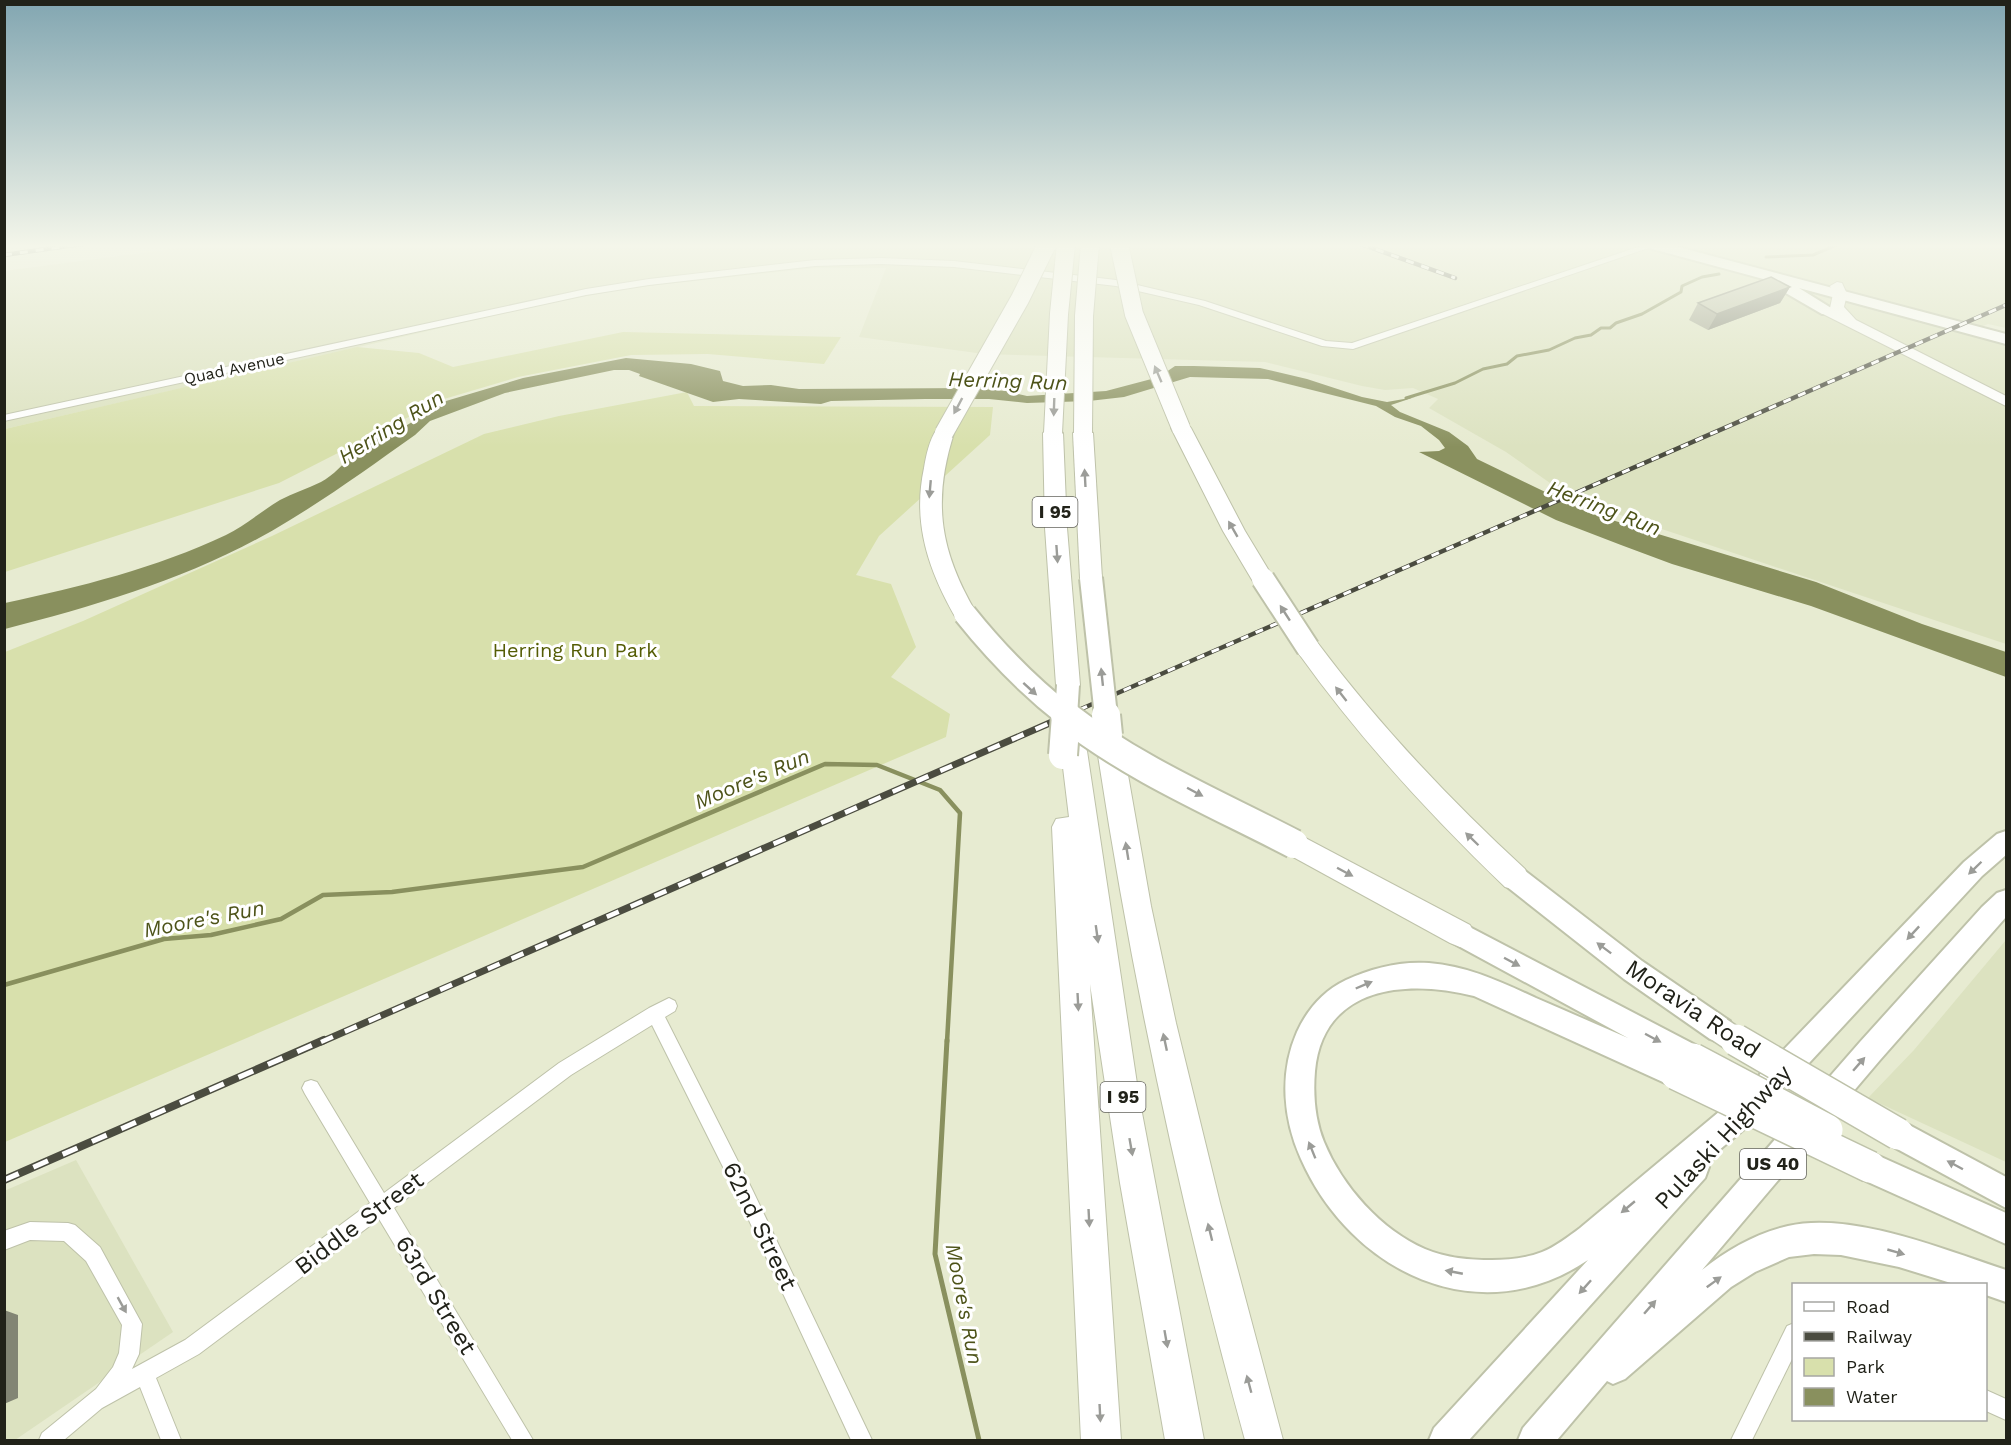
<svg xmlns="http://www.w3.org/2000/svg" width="2011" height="1445" font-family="'Work Sans',sans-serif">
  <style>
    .built { fill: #dce2c0 }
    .green { fill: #d8e0ac }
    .water { fill: #89905e }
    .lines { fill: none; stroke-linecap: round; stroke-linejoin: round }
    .stream-far2 { stroke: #89905e; stroke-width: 3 }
    .stream-far1 { stroke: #89905e; stroke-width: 4.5 }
    .stream { stroke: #89905e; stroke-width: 5 }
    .street-casing { stroke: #bec2a9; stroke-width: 2 }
    .secondary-casing { stroke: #bec2a9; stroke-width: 2 }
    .primary-casing { stroke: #bec2a9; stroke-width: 4 }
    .highway-casing { stroke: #bec2a9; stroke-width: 2 }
    .street { fill: #fff; fill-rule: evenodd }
    .secondary { fill: #fff; fill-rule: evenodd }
    .primary { fill: #fff; fill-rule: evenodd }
    .highway { fill: #fff; fill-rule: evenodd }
    .rail-far2-casing { stroke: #4b4c40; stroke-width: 4.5 }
    .rail-far1-casing { stroke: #4b4c40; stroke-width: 7 }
    .rail-casing { stroke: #4b4c40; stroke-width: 8 }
    .rail-far2 { stroke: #fff; stroke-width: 3; stroke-dasharray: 8; stroke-linecap: butt }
    .rail-far1 { stroke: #fff; stroke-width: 4.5; stroke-dasharray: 13; stroke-linecap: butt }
    .rail { stroke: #fff; stroke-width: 5; stroke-dasharray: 16; stroke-linecap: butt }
    .primary-bridge-far1-casing { stroke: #bec2a9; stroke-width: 28; stroke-linecap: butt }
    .primary-bridge-casing { stroke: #bec2a9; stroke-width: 34; stroke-linecap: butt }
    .highway-bridge-far2-casing { stroke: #bec2a9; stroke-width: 20; stroke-linecap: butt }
    .highway-bridge-far1-casing { stroke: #bec2a9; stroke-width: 26; stroke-linecap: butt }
    .highway-bridge-casing { stroke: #bec2a9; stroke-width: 32; stroke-linecap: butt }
    .primary-bridge-far1 { stroke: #fff; stroke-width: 25 }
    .primary-bridge { stroke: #fff; stroke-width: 31 }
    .highway-bridge-far2 { stroke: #fff; stroke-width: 18 }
    .highway-bridge-far1 { stroke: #fff; stroke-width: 22 }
    .highway-bridge { stroke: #fff; stroke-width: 28 }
    .wall { fill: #a0a38e }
    .shaded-wall { fill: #828574 }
    .building { fill: #babea5; stroke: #828574; stroke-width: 1.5 }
    .oneway { fill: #9b9c98 }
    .labels { text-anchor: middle; stroke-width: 6; stroke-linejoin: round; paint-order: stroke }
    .far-street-label { font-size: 16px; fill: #212219; stroke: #fff }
    .shield { fill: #fff; stroke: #64645e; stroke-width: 1.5 }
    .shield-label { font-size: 18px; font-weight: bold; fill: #212219 }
    .park-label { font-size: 20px; fill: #545c04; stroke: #fff }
    .water-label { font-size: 21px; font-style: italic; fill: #4d5319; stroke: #fff }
    .near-street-label { font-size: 24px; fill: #212219; stroke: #fff }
  </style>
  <rect width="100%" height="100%" fill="#e7ebd1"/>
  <g class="built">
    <path d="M212,244H2006V328L1988,324L1968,332L2006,342V644L1590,505L1550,483L1506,452L1429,408L1438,399L1413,388L1385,390L1362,386L1265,362L984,354L859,337L886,268H816L629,288L545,304L5,429L4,271Z"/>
    <path d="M2006,940V1162L1868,1098L1914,1050Z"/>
    <path d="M76,1160L173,1332L15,1440H4V1191Z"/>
  </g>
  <g class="green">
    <path d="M623,332L841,337L824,364L708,354L631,355L518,377L444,399L279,483L5,572V429L357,347L419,353L453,367Z"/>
    <path d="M687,392L694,406L993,407L990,435L879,536L856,575L891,584L916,647L891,677L950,714L946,737L5,1142V652L83,621L272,536L484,434L559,416Z"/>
  </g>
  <path class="water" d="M626,358L691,364L720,371L723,381L743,386L771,385L799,389L973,388L1006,391L1027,396L1106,391L1159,377L1175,366H1194L1260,368L1307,379L1362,397L1387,402L1415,397L1391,405L1400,412L1449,432L1468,446L1477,459L1589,513L1816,582L1922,624L2006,652V677L1811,606L1672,564L1621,545L1556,520L1419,452L1439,451L1445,448L1439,440L1421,426L1395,417L1376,406L1268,379L1190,377L1124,397L1089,401L1027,403L989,399H925L831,401L821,404L739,399L713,402L639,376L640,374L629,370H614L505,393L430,421L415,435C374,464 333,494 290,520C203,574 103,604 5,629V603C80,587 156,568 226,535C244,526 262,511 280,500C293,493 307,489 321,482C347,468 358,437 391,435L446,401L523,378Z"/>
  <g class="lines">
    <g class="stream-far2">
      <path d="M1766,257L1813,255L1839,244"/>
      <path d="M1406,398L1455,383L1483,369L1507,364L1517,356L1549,350L1575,338L1591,335L1601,328H1610L1616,323L1642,314L1681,292L1682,286L1702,277L1719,274"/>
    </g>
    <path class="stream-far1" d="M4,985L164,939L211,935L281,919L323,895L392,892L583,867L825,764L877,765L940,790L960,813L947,1042"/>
    <path class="stream" d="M947,1040L935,1254L979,1440"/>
    <g class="street-casing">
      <g id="street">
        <path d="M1647,244H1660L1353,349L1322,346L1199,305L1116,286L954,267L881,264L815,266L649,285L586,295L4,421V415L586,289L649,279L815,260L881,258L954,261L1116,280L1205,301L1326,341L1352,343Z"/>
        <path d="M669,998L675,1001L677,1006L675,1011L665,1017L752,1189L872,1440H851L740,1201L652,1025L571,1075L394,1208L533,1440H512L379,1219L199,1354L156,1378L181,1440H161L140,1387L102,1408L64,1440H39L42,1433L96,1389L113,1367L119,1353L122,1325L86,1261L64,1241L30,1240L4,1250V1231L30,1222L68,1223L75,1225L100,1247L142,1324L139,1354L132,1369L185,1340L370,1203L305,1094L302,1088L305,1082L311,1080L317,1082L384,1193L559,1063L649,1008Z"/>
        <path d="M1794,1323V1355L1752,1440H1731L1787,1326Z"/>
        <path d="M1986,1390L2006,1399V1420L1986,1411Z"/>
      </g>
    </g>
    <g class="secondary-casing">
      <path id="secondary" d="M1837,282L1842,283L1847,294L1844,307L1856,320L2006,396V406L1823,314L1821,311L1823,308H1830L1833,294L1830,286Z"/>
    </g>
    <g class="primary-casing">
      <g id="primary">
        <path d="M1643,244H1667L2006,334V344L1799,288L1836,311L1834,314H1822L1784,292L1781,289L1786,285L1645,247Z"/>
        <path d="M2006,831V855L1982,876L1761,1115L1706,1161L1709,1167L1705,1178L1469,1440H1429L1434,1428L1588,1260C1479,1334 1351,1272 1301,1159C1283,1119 1279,1073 1297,1032C1307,1010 1323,991 1346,980C1372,968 1399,961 1429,963C1468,966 1501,982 1536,998C1567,1011 1597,1025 1628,1038L1451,942L1447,934L1451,926L1460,922L1703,1049L1707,1059L1703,1069L1693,1072L1689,1071L1690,1074L1686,1084L1676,1088L1474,996C1408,979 1323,985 1315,1071C1313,1095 1315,1120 1324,1142C1342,1186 1381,1230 1425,1249C1446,1258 1470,1260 1492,1260C1508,1260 1527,1258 1542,1252C1555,1247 1568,1237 1580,1228L1744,1091L1964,862L1997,834Z"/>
        <path d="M1515,867L1524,870L1642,961L1730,1021L1734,1030L1730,1039L1720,1043L1710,1039L1624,979L1506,886L1502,878L1506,870Z"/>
        <path d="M2006,890V917L1880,1060L1702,1270C1727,1250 1757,1233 1788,1226C1851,1211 1946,1250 2006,1270V1302L1986,1295V1284H1954L1899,1267L1841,1255L1814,1254L1789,1257L1755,1272L1731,1287L1625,1379L1613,1384L1607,1381L1557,1440H1518L1523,1428L1860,1042L1982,907L1997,893Z"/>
        <path d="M1898,1119L2006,1177V1208L1888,1144L1883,1134L1888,1124Z"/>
        <path d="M1870,1152L2006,1213V1244L1859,1178L1855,1167L1859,1156Z"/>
      </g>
    </g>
    <g class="highway-casing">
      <g id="highway">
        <path d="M1181,422L1188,424L1191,428L1245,531L1274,579L1271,585L1263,587L1255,585L1223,531L1171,428L1174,424Z"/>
        <path d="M944,427L951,429L954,433C932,502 940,552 977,614L973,620L965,622L957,620C929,572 912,524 924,468C926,456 929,440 937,429Z"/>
        <path d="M1053,427L1060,429L1063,433L1067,528L1080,685L1077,692L1068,694L1059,692L1056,685L1045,528L1043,433L1046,429Z"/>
        <path d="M1083,427L1090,429L1093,433L1102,578L1099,583L1091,586L1083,583L1080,578L1073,433L1076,429Z"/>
        <path d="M1308,639L1317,642C1379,725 1449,799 1525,869L1529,878L1525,887L1515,890L1505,887C1430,815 1360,739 1299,654L1296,648L1299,642Z"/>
        <path d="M1108,725L1117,728L1121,735L1151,906L1176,1023L1220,1203L1283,1440H1245C1181,1209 1130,973 1095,735L1099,728Z"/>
        <path d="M1074,741L1083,744L1087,751L1139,1097L1204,1440H1165L1120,1183L1090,984L1121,1440H1081L1052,827L1056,819L1069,817L1061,751L1065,744Z"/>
        <path d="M1294,832L1470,925L1475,934L1470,943L1460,947L1450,943L1284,852L1280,844L1284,836Z"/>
      </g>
    </g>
    <use href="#street" class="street"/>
    <use href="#secondary" class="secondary"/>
    <use href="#primary" class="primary"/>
    <use href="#highway" class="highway"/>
    <g class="rail-far2-casing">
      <g id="rail-far2">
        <path d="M1361,244L1455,278"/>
        <path d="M4,255L82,244"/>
        <path d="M1065,716L2006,305"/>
      </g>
    </g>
    <g class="rail-far1-casing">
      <path id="rail-far1" d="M321,1042L1068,715"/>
    </g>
    <g class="rail-casing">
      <path id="rail" d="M4,1180L324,1040"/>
    </g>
    <use href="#rail-far2" class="rail-far2"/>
    <use href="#rail-far1" class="rail-far1"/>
    <use href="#rail" class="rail"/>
    <g class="primary-bridge-far1-casing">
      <path id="primary-bridge-far1" d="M1720,1030L1738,1042"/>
    </g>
    <g class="primary-bridge-casing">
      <g id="primary-bridge">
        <path d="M1736,1040L1898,1134"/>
        <path d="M1693,1059L1827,1130"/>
        <path d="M1676,1074L1870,1167"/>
      </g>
    </g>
    <g class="highway-bridge-far2-casing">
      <g id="highway-bridge-far2">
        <path d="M1119,244L1134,314L1181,428"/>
        <path d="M944,433L1020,299L1047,244"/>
        <path d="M1053,433L1059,314L1066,244"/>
        <path d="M1083,433L1084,316L1090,244"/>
      </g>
    </g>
    <g class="highway-bridge-far1-casing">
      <g id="highway-bridge-far1">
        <path d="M1091,578L1106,716"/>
        <path d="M1263,579L1308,648"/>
        <path d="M965,614C997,654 1027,685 1067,716"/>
        <path d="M1066,716L1068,685"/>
      </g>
    </g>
    <g class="highway-bridge-casing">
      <g id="highway-bridge">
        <path d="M1065,715C1134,769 1217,804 1294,844"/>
        <path d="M1106,715L1108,735"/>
        <path d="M1063,755L1066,715"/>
      </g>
    </g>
    <use href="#primary-bridge-far1" class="primary-bridge-far1"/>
    <use href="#primary-bridge" class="primary-bridge"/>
    <use href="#highway-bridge-far2" class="highway-bridge-far2"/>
    <use href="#highway-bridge-far1" class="highway-bridge-far1"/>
    <use href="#highway-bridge" class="highway-bridge"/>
  </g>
  <path class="wall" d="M1790,287L1780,303L1708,330L1689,320L1698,303Z"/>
  <g class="shaded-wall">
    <path d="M1790,287L1780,303L1708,330L1717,314Z"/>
    <path d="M4,1310L18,1315V1398L4,1404Z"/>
  </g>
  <path class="building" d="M1771,277L1790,287L1717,314L1698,303Z"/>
  <defs><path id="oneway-solid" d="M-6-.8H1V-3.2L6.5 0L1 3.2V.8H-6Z" transform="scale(1.5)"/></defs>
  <g class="oneway">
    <use href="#oneway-solid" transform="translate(1158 374) rotate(-113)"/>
    <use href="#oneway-solid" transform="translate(958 406) rotate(118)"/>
    <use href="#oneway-solid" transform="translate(1054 407) rotate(92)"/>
    <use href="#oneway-solid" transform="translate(1085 478) rotate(-93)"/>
    <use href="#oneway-solid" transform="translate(930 489) rotate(95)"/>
    <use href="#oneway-solid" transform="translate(1233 529) rotate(-120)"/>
    <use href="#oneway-solid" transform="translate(1057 554) rotate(86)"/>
    <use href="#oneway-solid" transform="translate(1285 613) rotate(-123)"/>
    <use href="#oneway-solid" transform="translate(1102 677) rotate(-96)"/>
    <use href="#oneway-solid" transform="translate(1030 689) rotate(42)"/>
    <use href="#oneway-solid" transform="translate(1341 694) rotate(-128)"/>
    <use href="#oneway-solid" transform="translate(1195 792) rotate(28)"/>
    <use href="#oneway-solid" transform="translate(1472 839) rotate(-136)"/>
    <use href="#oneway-solid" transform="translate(1127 851) rotate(-99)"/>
    <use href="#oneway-solid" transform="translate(1975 868) rotate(136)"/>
    <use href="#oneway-solid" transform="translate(1345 872) rotate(28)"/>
    <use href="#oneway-solid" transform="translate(1913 933) rotate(133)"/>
    <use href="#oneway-solid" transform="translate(1097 934) rotate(82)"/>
    <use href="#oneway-solid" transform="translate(1604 948) rotate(-143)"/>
    <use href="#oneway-solid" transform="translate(1512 962) rotate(28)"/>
    <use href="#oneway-solid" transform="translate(1364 985) rotate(-23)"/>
    <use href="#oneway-solid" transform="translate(1078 1002) rotate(87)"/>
    <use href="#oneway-solid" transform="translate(1653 1038) rotate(28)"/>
    <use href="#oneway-solid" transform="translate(1165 1042) rotate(-102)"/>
    <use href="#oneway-solid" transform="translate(1859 1064) rotate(-49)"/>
    <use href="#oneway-solid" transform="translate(1131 1147) rotate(80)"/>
    <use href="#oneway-solid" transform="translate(1312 1150) rotate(-112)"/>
    <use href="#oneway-solid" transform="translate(1955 1165) rotate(-152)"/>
    <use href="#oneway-solid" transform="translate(1628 1207) rotate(140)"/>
    <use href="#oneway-solid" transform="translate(1089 1218) rotate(87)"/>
    <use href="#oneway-solid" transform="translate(1210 1232) rotate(-104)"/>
    <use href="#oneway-solid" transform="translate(1896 1252) rotate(16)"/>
    <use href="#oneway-solid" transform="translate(1454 1272) rotate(-169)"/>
    <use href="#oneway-solid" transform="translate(1714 1282) rotate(-36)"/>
    <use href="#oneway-solid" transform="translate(1585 1287) rotate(132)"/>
    <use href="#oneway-solid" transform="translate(122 1305) rotate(61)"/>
    <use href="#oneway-solid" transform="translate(1650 1307) rotate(-49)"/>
    <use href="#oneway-solid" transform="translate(1166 1339) rotate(80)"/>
    <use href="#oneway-solid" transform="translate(1249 1384) rotate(-105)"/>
    <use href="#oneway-solid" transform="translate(1100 1413) rotate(87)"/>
  </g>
  <linearGradient id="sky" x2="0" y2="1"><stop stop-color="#82a6b1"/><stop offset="0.55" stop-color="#f4f6ea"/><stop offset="1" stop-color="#f4f6ea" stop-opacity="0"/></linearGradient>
  <rect width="2011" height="447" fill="url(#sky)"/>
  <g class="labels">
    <g class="far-street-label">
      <text transform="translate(234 368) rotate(-12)" y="6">Quad Avenue</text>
    </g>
    <g class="shield">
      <rect x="1032.5" y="497" width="45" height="30" rx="4.5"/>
      <rect x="1100.5" y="1082" width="45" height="30" rx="4.5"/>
      <rect x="1740" y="1149" width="66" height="30" rx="4.5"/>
    </g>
    <g class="shield-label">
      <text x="1055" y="518">I 95</text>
      <text x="1123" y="1103">I 95</text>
      <text x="1773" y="1170">US 40</text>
    </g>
    <g class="park-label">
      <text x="575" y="657">Herring Run Park</text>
    </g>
    <g class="water-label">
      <text transform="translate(1008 381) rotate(2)" y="7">Herring Run</text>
      <text transform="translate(391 427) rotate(-32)" y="7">Herring Run</text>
      <text transform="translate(1604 508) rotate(21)" y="7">Herring Run</text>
      <text transform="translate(752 779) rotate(-23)" y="7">Moore's Run</text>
      <text transform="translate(204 919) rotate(-11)" y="7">Moore's Run</text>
      <text transform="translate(964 1304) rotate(79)" y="7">Moore's Run</text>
    </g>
    <g class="near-street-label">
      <text transform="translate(1693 1009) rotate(34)" y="8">Moravia Road</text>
      <text transform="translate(1723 1137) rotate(-47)" y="8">Pulaski Highway</text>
      <text transform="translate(359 1223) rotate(-37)" y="8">Biddle Street</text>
      <text transform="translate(760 1226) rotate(64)" y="8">62nd Street</text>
      <text transform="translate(436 1295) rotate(59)" y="8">63rd Street</text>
    </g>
  </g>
  <rect width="2011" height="1445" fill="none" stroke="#212219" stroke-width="12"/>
  <rect x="1792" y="1283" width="195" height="138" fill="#ffffff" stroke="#a6a7a3" stroke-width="1.5"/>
  <rect x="1804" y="1302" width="30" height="9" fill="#ffffff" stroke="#a6a7a3" stroke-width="1.5"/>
  <text x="1846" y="1313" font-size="18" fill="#212219">Road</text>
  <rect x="1804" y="1332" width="30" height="9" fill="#4b4c40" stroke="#a6a7a3" stroke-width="1.5"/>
  <text x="1846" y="1343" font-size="18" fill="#212219">Railway</text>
  <rect x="1804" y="1358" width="30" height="18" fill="#d8e0ac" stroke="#a6a7a3" stroke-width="1.5"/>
  <text x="1846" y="1373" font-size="18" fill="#212219">Park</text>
  <rect x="1804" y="1388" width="30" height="18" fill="#89905e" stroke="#a6a7a3" stroke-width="1.5"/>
  <text x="1846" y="1403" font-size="18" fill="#212219">Water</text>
</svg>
